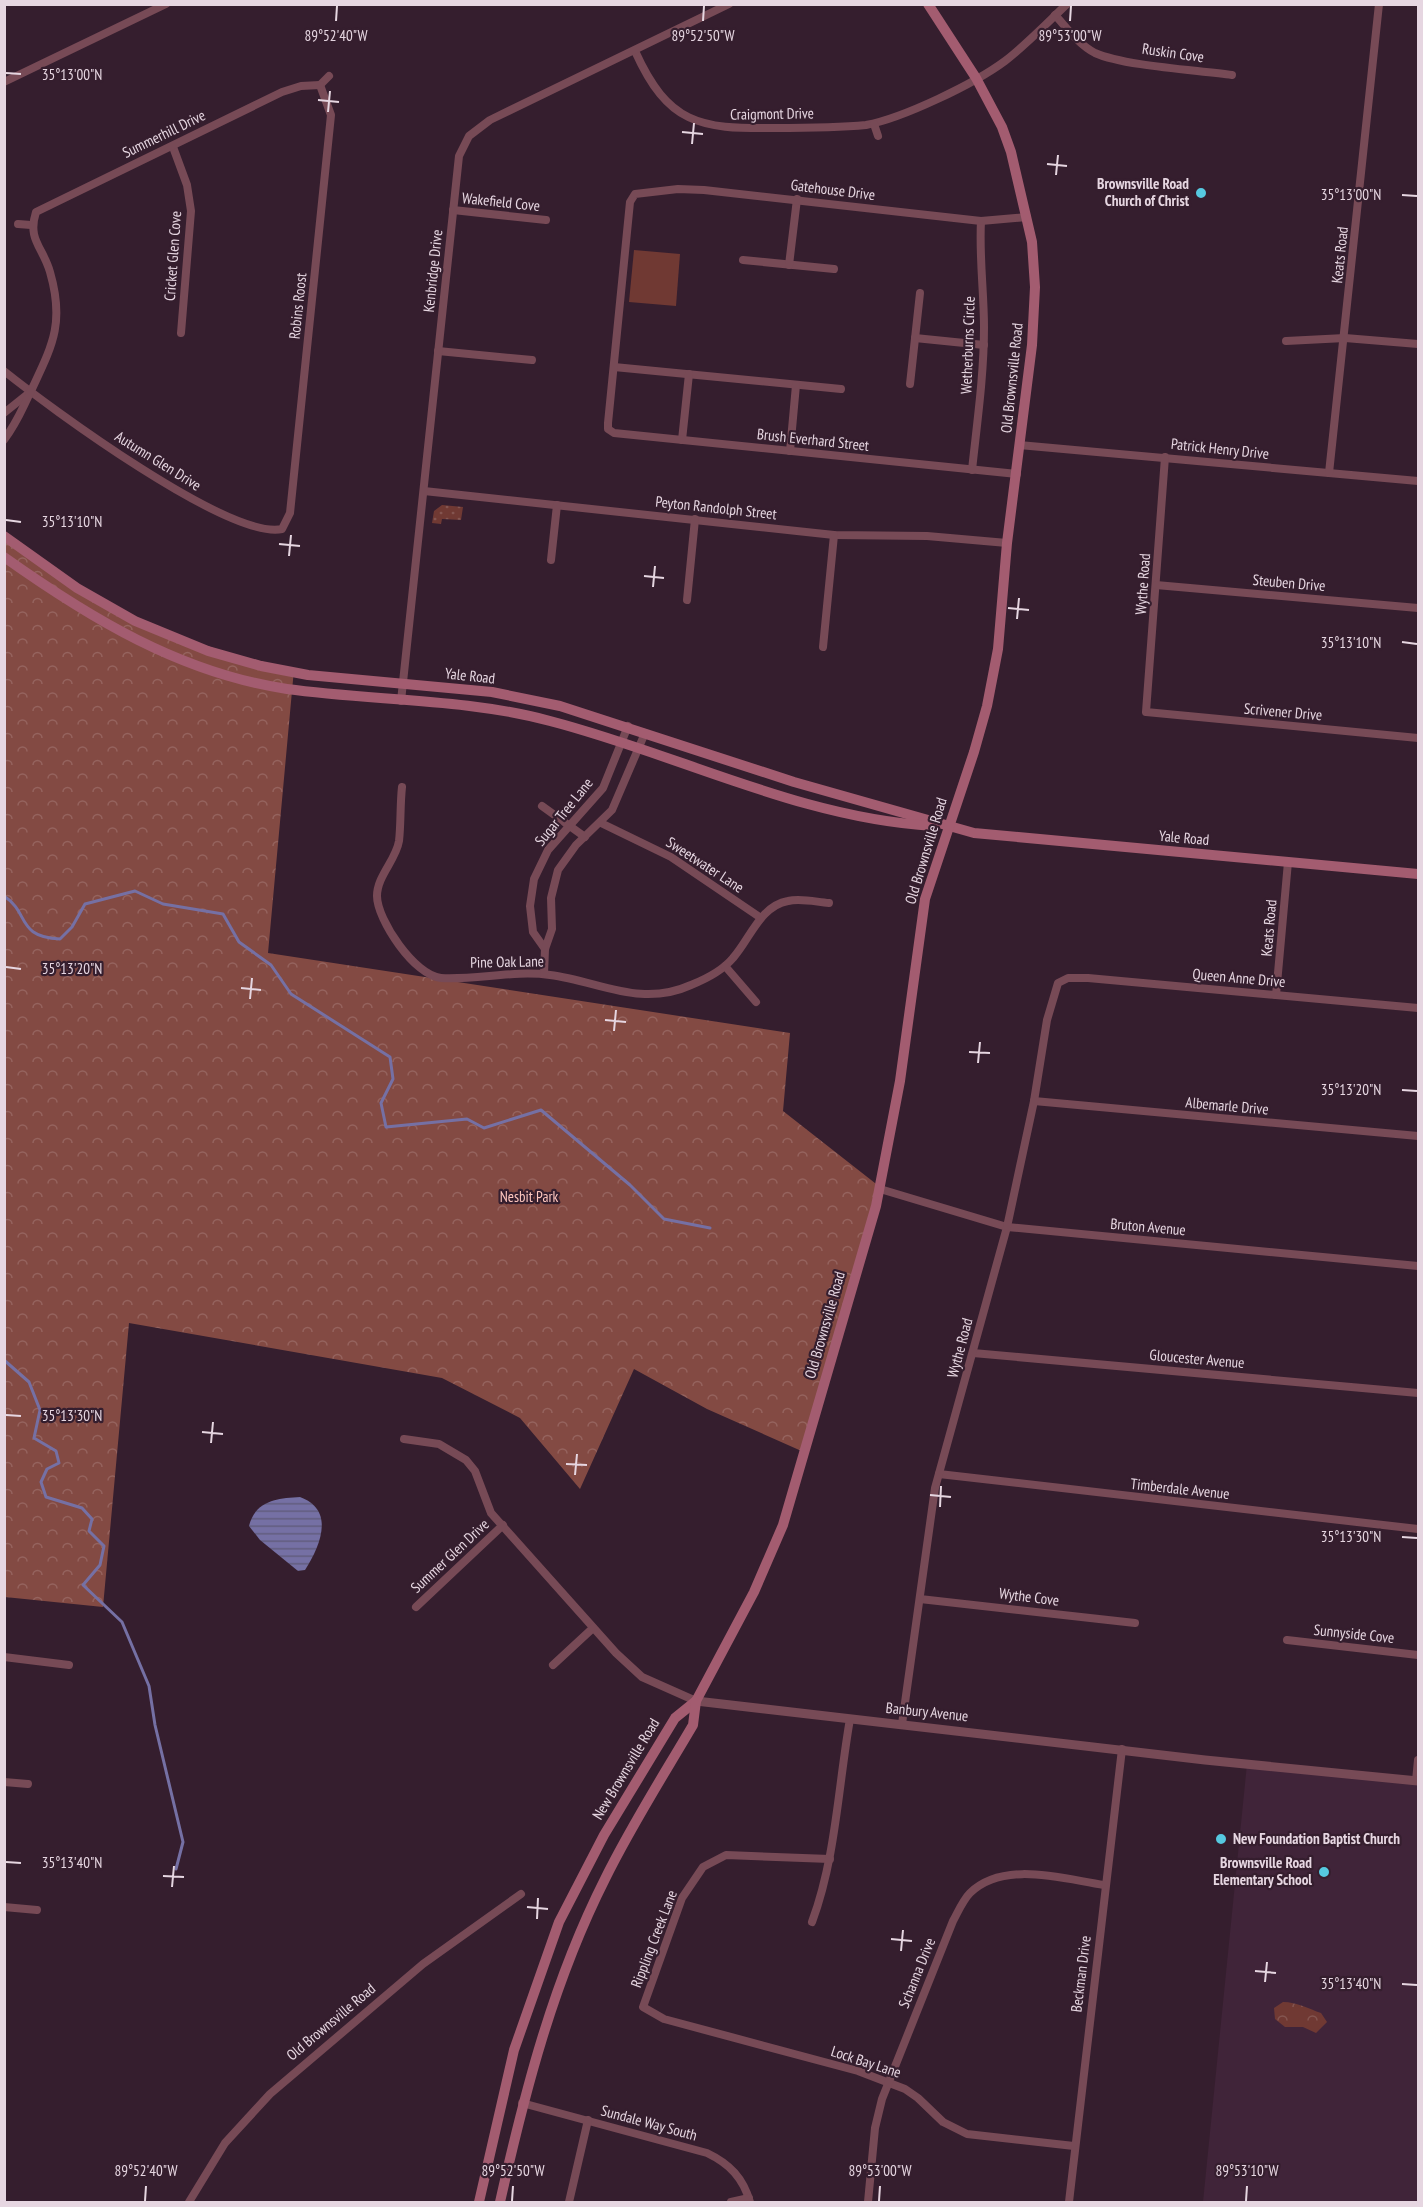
<svg xmlns="http://www.w3.org/2000/svg" width="1423" height="2207" font-family="'PT Sans Narrow',sans-serif">
  <style>
    .built { fill: #402439 }
    .grass { fill: url(#grass-dots) }
    .forest { fill: url(#forest-crowns) }
    .park { fill: url(#park-crowns) }
    .pitch { fill: #703933 }
    .water { fill: url(#water-rules) }
    .lines { fill: none; stroke-linecap: round; stroke-linejoin: round }
    .stream { stroke: #7570a4; stroke-width: 3 }
    .minor { stroke: #774a56; stroke-width: 8 }
    .tertiary { stroke: #774a56; stroke-width: 9 }
    .secondary { stroke: #a35c70; stroke-width: 10 }
    .ticks { fill: none; stroke: #e6d6e1; stroke-width: 2 }
    .poi-dot { fill: #56c9e0; stroke: #351e2e; stroke-width: 2 }
    .labels { text-anchor: middle; stroke-width: 4.5; stroke-linejoin: round; paint-order: stroke }
    .street-label { font-size: 15px; fill: #e6d6e1; stroke: #351e2e }
    .poi-label { font-size: 15px; font-weight: bold; fill: #e6d6e1; stroke: #351e2e; text-anchor: end }
    .park-label { font-size: 15px; fill: #fec6be; stroke: #351e2e }
    .ticks-label { font-size: 15px; text-anchor: middle; fill: #e6d6e1; stroke: #351e2e; stroke-width: 4.5; stroke-linejoin: round; paint-order: stroke }
  </style>
  <defs>
    <pattern id="grass-dots" width="8" height="8" patternUnits="userSpaceOnUse" patternTransform="scale(1.5)"><rect width="8" height="8" fill="#703933"/><path d="M2 2h.1M6 6h.1" fill="none" stroke="#845550" stroke-width="1.8" stroke-linecap="round"/></pattern>
    <pattern id="forest-crowns" width="20" height="18" patternUnits="userSpaceOnUse" patternTransform="scale(1.5)"><rect width="20" height="18" fill="#834a43"/><path d="M2 6a3 3 0 1 1 6 0M12 15a3 3 0 1 1 6 0" fill="none" stroke="#95635e"/></pattern>
    <pattern id="park-crowns" width="20" height="18" patternUnits="userSpaceOnUse" patternTransform="scale(1.5)"><rect width="20" height="18" fill="#703933"/><path d="M2 6a3 3 0 1 1 6 0M12 15a3 3 0 1 1 6 0" fill="none" stroke="#845550"/></pattern>
    <pattern id="water-rules" width="6" height="5" patternUnits="userSpaceOnUse" patternTransform="scale(1.5)"><rect width="6" height="5" fill="#7570a4"/><path d="M0 2.5h6" fill="none" stroke="#625d7e"/></pattern>
  </defs>
  <rect width="100%" height="100%" fill="#351e2e"/>
  <path class="built" d="M1247,1764L1418,1781V2202H1203Z"/>
  <path class="grass" d="M442,505L463,507L461,520L442,519L441,524L432,523L434,511Z"/>
  <path class="forest" d="M4,532C34,553 64,578 95,596C157,633 224,654 294,669L268,953L790,1033L783,1111L880,1187L806,1453L707,1409L634,1369L580,1489L520,1418L442,1378L129,1323L103,1607L5,1597Z"/>
  <path class="park" d="M1283,2002C1297,2002 1309,2009 1321,2013L1327,2022L1316,2033L1303,2027H1285L1275,2019L1274,2008Z"/>
  <path class="pitch" d="M634,250L680,254L676,306L629,302Z"/>
  <path class="water" d="M300,1497C335,1510 321,1545 305,1570L298,1571L260,1540L249,1526C255,1501 277,1498 300,1497Z"/>
  <g class="lines">
    <g class="stream">
      <path d="M4,896C30,913 16,937 60,939L72,927L85,904L135,891L163,904L223,914L239,942L271,965L291,994L390,1057L393,1079L381,1103L386,1127L467,1119L484,1128L541,1110L630,1185L664,1219L710,1228"/>
      <path d="M4,1360L29,1382L40,1410L34,1438L56,1451L59,1463L47,1469L41,1482L46,1497L82,1508L92,1519L89,1531L104,1546L100,1565L83,1585L122,1622L149,1686L155,1725L183,1842L176,1869"/>
    </g>
    <g class="minor">
      <path d="M1055,15C1067,28 1079,45 1095,53C1124,66 1197,70 1232,75"/>
      <path d="M635,51C668,124 699,129 774,128C805,128 836,128 866,125C903,118 974,84 1005,61C1027,44 1047,23 1067,4"/>
      <path d="M4,82L166,4"/>
      <path d="M320,85L329,76"/>
      <path d="M874,124L878,136"/>
      <path d="M173,147L187,185L191,211L181,333"/>
      <path d="M453,210L546,220"/>
      <path d="M18,224L31,225"/>
      <path d="M743,260L834,269"/>
      <path d="M789,265L797,199"/>
      <path d="M915,338L984,345"/>
      <path d="M1286,341L1345,338L1418,344"/>
      <path d="M438,351L532,360"/>
      <path d="M614,367L841,389"/>
      <path d="M4,371C49,407 229,540 282,529L290,513L331,115L320,85"/>
      <path d="M910,384L920,293"/>
      <path d="M4,413L29,393"/>
      <path d="M4,440C18,421 21,411 31,391C52,346 65,324 50,272C43,247 27,240 36,212L282,92L301,86L320,85"/>
      <path d="M682,440L689,374"/>
      <path d="M1019,445L1418,481"/>
      <path d="M790,451L796,385"/>
      <path d="M1165,457L1146,712L1418,738"/>
      <path d="M972,470C977,423 984,375 984,327C984,292 979,257 981,221"/>
      <path d="M1329,473L1379,4"/>
      <path d="M1017,474L614,433L608,429V423L630,202L635,194L678,189L704,190L981,221L1027,217"/>
      <path d="M424,491L834,535L927,536L1007,543"/>
      <path d="M551,560L557,505"/>
      <path d="M1156,585L1418,608"/>
      <path d="M687,600L695,519"/>
      <path d="M823,647L834,535"/>
      <path d="M401,701L459,156L469,136L490,120L729,4"/>
      <path d="M402,787C400,805 401,824 399,841C396,860 377,876 377,896C377,920 415,976 441,978C477,980 514,970 550,975C599,981 640,1008 691,985C706,979 723,970 733,958C750,939 760,906 788,901C801,898 816,902 829,903"/>
      <path d="M542,806L585,837"/>
      <path d="M601,823L671,857L761,918"/>
      <path d="M545,949L533,932L530,906L534,879L548,850L603,788L628,726"/>
      <path d="M725,966L756,1002"/>
      <path d="M544,974L545,949L552,929L551,898L558,870L576,845L612,810L645,733"/>
      <path d="M1276,995L1288,862"/>
      <path d="M1034,1101L1418,1136"/>
      <path d="M880,1189L1007,1227L1418,1266"/>
      <path d="M973,1353L1418,1393"/>
      <path d="M404,1439L439,1444L466,1460L475,1471L491,1513L616,1653L642,1677L696,1701"/>
      <path d="M939,1474L1418,1529"/>
      <path d="M920,1599L1135,1623"/>
      <path d="M416,1607L503,1525"/>
      <path d="M1287,1640L1418,1655"/>
      <path d="M4,1657L69,1665"/>
      <path d="M553,1665L593,1628"/>
      <path d="M902,1724L935,1488L1007,1227L1034,1101L1047,1020L1058,983L1068,978H1088L1418,1008"/>
      <path d="M1416,1781L1418,1760"/>
      <path d="M4,1782L28,1784"/>
      <path d="M830,1859L726,1855L703,1867L682,1898L643,2007L664,2019L858,2071L905,2089L918,2098L943,2122L967,2134L1074,2146"/>
      <path d="M4,1907L37,1910"/>
      <path d="M812,1922C836,1857 838,1787 850,1719"/>
      <path d="M522,2103L707,2153C730,2164 743,2178 750,2202"/>
      <path d="M189,2202L225,2143L270,2094L423,1964L521,1894"/>
      <path d="M569,2202L588,2120"/>
      <path d="M731,2202L749,2198"/>
      <path d="M868,2202L875,2128L882,2099L953,1921C958,1912 963,1900 970,1893C1004,1860 1063,1879 1104,1885"/>
      <path d="M1069,2202L1122,1749"/>
    </g>
    <path class="tertiary" d="M696,1701L1205,1760L1418,1781"/>
    <g class="secondary">
      <path d="M4,536L77,588L135,621L208,651L261,666L308,675L492,692L560,706L794,782L974,833L1418,874"/>
      <path d="M4,557C90,618 180,673 287,689C374,701 465,698 550,721C678,754 799,818 933,826"/>
      <path d="M479,2202L514,2050L559,1922L604,1835L675,1718L696,1701"/>
      <path d="M500,2202C525,2091 553,1982 605,1879C631,1826 663,1776 693,1725L696,1701L754,1592L783,1525L876,1206L900,1081L925,899L974,752L987,706L998,649L1007,543L1032,345L1035,287L1032,242L1011,152L1002,127L976,78L928,4"/>
    </g>
  </g>
  <path class="ticks" d="M336,21L337,6M703,21L704,6M1070,21L1071,6M6,73L21,74M318,100L339,102M328,112L330,91M682,132L703,134M692,144L694,123M1047,164L1067,166M1056,175L1058,155M1402,195L1417,196M6,520L21,522M279,544L300,546M289,556L291,535M644,576L664,578M653,587L655,566M1008,608L1029,610M1017,619L1019,598M1402,642L1417,644M6,967L21,969M241,988L261,990M250,999L252,978M605,1020L626,1022M614,1031L616,1010M969,1052L990,1053M978,1063L980,1042M1402,1090L1417,1091M6,1415L21,1416M202,1432L223,1434M211,1443L213,1422M566,1464L587,1465M575,1475L577,1454M930,1495L951,1497M940,1507L941,1486M1402,1537L1417,1538M6,1862L21,1863M163,1876L184,1877M172,1887L174,1866M527,1907L548,1909M537,1919L538,1898M891,1939L912,1941M901,1951L903,1930M1255,1971L1276,1973M1265,1982L1267,1962M1402,1984L1417,1985M145,2201L146,2186M512,2201L513,2186M879,2201L880,2186M1246,2201L1247,2186"/>
  <g class="poi-dot">
    <circle cx="1201" cy="193" r="6"/>
    <circle cx="1221" cy="1839" r="6"/>
    <circle cx="1324" cy="1872" r="6"/>
  </g>
  <g class="labels">
    <g class="street-label">
      <text transform="translate(1173 53) rotate(8)" y="5">Ruskin Cove</text>
      <text transform="translate(772 114) rotate(-1)" y="5">Craigmont Drive</text>
      <text transform="translate(164 134) rotate(-26)" y="5">Summerhill Drive</text>
      <text transform="translate(833 190) rotate(7)" y="5">Gatehouse Drive</text>
      <text transform="translate(501 202) rotate(6)" y="5">Wakefield Cove</text>
      <text transform="translate(1340 255) rotate(-84)" y="5">Keats Road</text>
      <text transform="translate(173 256) rotate(-86)" y="5">Cricket Glen Cove</text>
      <text transform="translate(433 271) rotate(-84)" y="5">Kenbridge Drive</text>
      <text transform="translate(298 306) rotate(-84)" y="5">Robins Roost</text>
      <text transform="translate(968 345) rotate(-88)" y="5">Wetherburns Circle</text>
      <text transform="translate(1012 378) rotate(-84)" y="5">Old Brownsville Road</text>
      <text transform="translate(813 440) rotate(6)" y="5">Brush Everhard Street</text>
      <text transform="translate(1220 449) rotate(6)" y="5">Patrick Henry Drive</text>
      <text transform="translate(158 461) rotate(32)" y="5">Autumn Glen Drive</text>
      <text transform="translate(716 508) rotate(6)" y="5">Peyton Randolph Street</text>
      <text transform="translate(1289 583) rotate(5)" y="5">Steuben Drive</text>
      <text transform="translate(1143 584) rotate(-86)" y="5">Wythe Road</text>
      <text transform="translate(470 676) rotate(6)" y="5">Yale Road</text>
      <text transform="translate(1283 712) rotate(5)" y="5">Scrivener Drive</text>
      <text transform="translate(564 812) rotate(-51)" y="5">Sugar Tree Lane</text>
      <text transform="translate(1184 838) rotate(5)" y="5">Yale Road</text>
      <text transform="translate(926 851) rotate(-73)" y="5">Old Brownsville Road</text>
      <text transform="translate(705 865) rotate(33)" y="5">Sweetwater Lane</text>
      <text transform="translate(1269 928) rotate(-85)" y="5">Keats Road</text>
      <text transform="translate(507 962) rotate(-1)" y="5">Pine Oak Lane</text>
      <text transform="translate(1239 978) rotate(5)" y="5">Queen Anne Drive</text>
      <text transform="translate(1227 1106) rotate(5)" y="5">Albemarle Drive</text>
      <text transform="translate(1148 1227) rotate(5)" y="5">Bruton Avenue</text>
      <text transform="translate(825 1325) rotate(-74)" y="5">Old Brownsville Road</text>
      <text transform="translate(960 1348) rotate(-75)" y="5">Wythe Road</text>
      <text transform="translate(1197 1359) rotate(5)" y="5">Gloucester Avenue</text>
      <text transform="translate(1180 1489) rotate(6)" y="5">Timberdale Avenue</text>
      <text transform="translate(450 1556) rotate(-43)" y="5">Summer Glen Drive</text>
      <text transform="translate(1029 1597) rotate(7)" y="5">Wythe Cove</text>
      <text transform="translate(1354 1634) rotate(6)" y="5">Sunnyside Cove</text>
      <text transform="translate(927 1712) rotate(6)" y="5">Banbury Avenue</text>
      <text transform="translate(626 1769) rotate(-59)" y="5">New Brownsville Road</text>
      <text transform="translate(654 1939) rotate(-69)" y="5">Rippling Creek Lane</text>
      <text transform="translate(917 1973) rotate(-68)" y="5">Schanna Drive</text>
      <text transform="translate(1081 1974) rotate(-83)" y="5">Beckman Drive</text>
      <text transform="translate(331 2022) rotate(-40)" y="5">Old Brownsville Road</text>
      <text transform="translate(866 2062) rotate(18)" y="5">Lock Bay Lane</text>
      <text transform="translate(649 2123) rotate(15)" y="5">Sundale Way South</text>
    </g>
    <g class="poi-label">
      <text x="1189" y="189">Brownsville Road<tspan x="1189" dy="17">Church of Christ</tspan></text>
      <text x="1233" y="1844" text-anchor="start">New Foundation Baptist Church</text>
      <text x="1312" y="1868">Brownsville Road<tspan x="1312" dy="17">Elementary School</tspan></text>
    </g>
    <g class="park-label">
      <text x="529" y="1202">Nesbit Park</text>
    </g>
  </g>
  <g class="ticks-label">
    <text x="336" y="41">89°52'40"W</text>
    <text x="703" y="41">89°52'50"W</text>
    <text x="1070" y="41">89°53'00"W</text>
    <text x="72" y="80">35°13'00"N</text>
    <text x="1351" y="200">35°13'00"N</text>
    <text x="72" y="527">35°13'10"N</text>
    <text x="1351" y="648">35°13'10"N</text>
    <text x="72" y="974">35°13'20"N</text>
    <text x="1351" y="1095">35°13'20"N</text>
    <text x="72" y="1421">35°13'30"N</text>
    <text x="1351" y="1542">35°13'30"N</text>
    <text x="72" y="1868">35°13'40"N</text>
    <text x="1351" y="1989">35°13'40"N</text>
    <text x="146" y="2176">89°52'40"W</text>
    <text x="513" y="2176">89°52'50"W</text>
    <text x="880" y="2176">89°53'00"W</text>
    <text x="1247" y="2176">89°53'10"W</text>
  </g>
  <rect width="1423" height="2207" fill="none" stroke="#e6d6e1" stroke-width="12"/>
</svg>
